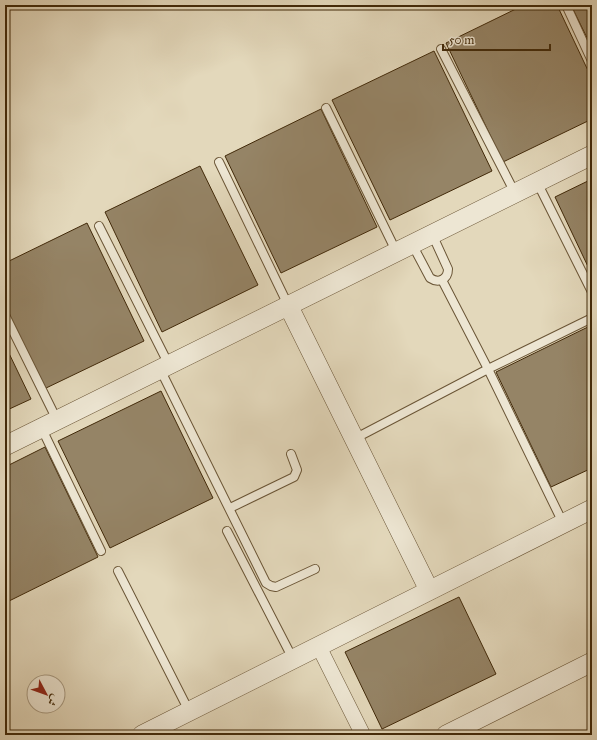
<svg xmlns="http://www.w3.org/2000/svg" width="597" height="740" font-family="'IM FELL Great Primer',Amiri,serif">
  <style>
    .building { fill: #958466; stroke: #412909 }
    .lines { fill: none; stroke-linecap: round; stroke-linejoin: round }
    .service-casing { stroke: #6a5536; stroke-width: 10 }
    .minor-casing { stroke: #6a5536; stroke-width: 16 }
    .tertiary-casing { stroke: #6a5536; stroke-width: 20 }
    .service { stroke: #ede6d3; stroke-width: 8 }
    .minor { stroke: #ede6d3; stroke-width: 15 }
    .tertiary { stroke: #ede6d3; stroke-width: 19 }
  </style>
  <rect width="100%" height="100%" fill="#e3d8bb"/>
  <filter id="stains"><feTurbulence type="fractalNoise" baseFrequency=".005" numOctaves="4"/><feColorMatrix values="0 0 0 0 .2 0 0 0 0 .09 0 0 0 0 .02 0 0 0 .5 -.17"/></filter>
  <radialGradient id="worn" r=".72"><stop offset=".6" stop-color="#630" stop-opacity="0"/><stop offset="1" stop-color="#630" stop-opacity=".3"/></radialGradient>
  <g class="building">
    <path d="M524,5H557L592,79V119L503,162L446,43Z"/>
    <path d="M571,5H592V48Z"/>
    <path d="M434,51L492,171L390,220L332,100Z"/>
    <path d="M321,109L377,227L281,273L225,156Z"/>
    <path d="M200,166L258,285L162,332L105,212Z"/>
    <path d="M592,179V275L555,197Z"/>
    <path d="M87,223L144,341L44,389L5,308V263Z"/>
    <path d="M592,325V468L551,487L496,372Z"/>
    <path d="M5,345L31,399L5,411Z"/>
    <path d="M161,391L213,498L110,548L58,441Z"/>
    <path d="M45,447L98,557L5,603V467Z"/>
    <path d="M459,597L496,674L382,729L345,652Z"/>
  </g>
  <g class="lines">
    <g class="service-casing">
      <g id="service">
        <path d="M566,5L592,61"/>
        <path d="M441,49L515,193"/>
        <path d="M326,108L396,251"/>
        <path d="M219,162L288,305"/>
        <path d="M537,182L592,292"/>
        <path d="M99,226L169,365"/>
        <path d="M412,244L430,278C439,284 448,279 448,269L432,234"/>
        <path d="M442,280L488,369L563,523"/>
        <path d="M5,315L57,420"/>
        <path d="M160,369L266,583L271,586L276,587L315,569"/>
        <path d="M41,427L101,551"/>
        <path d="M354,439L488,369L592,318"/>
        <path d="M230,508L294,477L297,470L291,454"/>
        <path d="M227,531L293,659"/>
        <path d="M118,571L189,711"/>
      </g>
    </g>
    <g class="minor-casing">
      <path id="minor" d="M319,647L363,735"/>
    </g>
    <g class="tertiary-casing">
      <g id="tertiary">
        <path d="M288,305L429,590"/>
        <path d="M5,446L592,155"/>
        <path d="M142,735L592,509"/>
        <path d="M446,735L592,662"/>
      </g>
    </g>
    <use href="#service" class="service"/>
    <use href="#minor" class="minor"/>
    <use href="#tertiary" class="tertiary"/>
  </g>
  <rect width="597" height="740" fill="none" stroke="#e3d8bb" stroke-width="20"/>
  <rect x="6" y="6" width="585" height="728" fill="none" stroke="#412909" stroke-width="2"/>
  <rect x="10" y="10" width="577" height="720" fill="none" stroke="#412909"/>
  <g transform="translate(46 694) rotate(131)"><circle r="19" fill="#ede6d3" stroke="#a89a82"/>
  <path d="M0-3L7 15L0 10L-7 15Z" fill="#8f2418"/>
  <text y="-6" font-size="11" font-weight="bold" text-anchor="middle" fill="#412909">ش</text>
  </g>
  <path d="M443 44v6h107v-6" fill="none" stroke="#412909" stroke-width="2"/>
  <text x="449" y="44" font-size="12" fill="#412909" stroke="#ede6d3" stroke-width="3" paint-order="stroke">50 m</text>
  <rect width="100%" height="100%" filter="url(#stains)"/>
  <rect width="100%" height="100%" fill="url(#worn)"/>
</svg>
